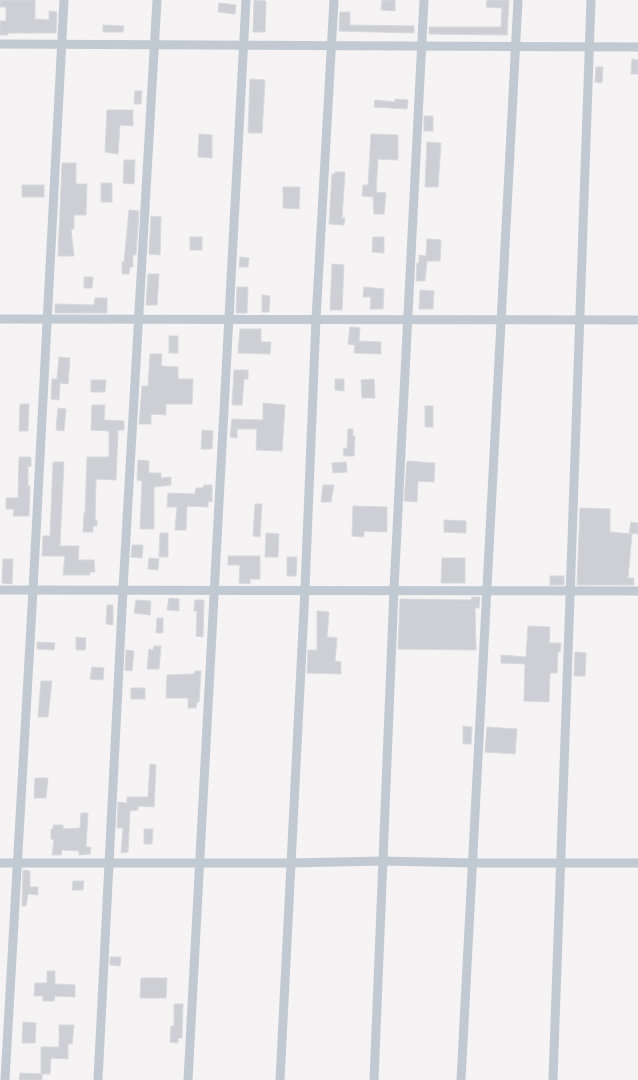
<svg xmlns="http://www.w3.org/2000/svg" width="638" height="1080" font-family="Mulish,sans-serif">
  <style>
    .building { fill: #cdcfd5; stroke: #d7d9de }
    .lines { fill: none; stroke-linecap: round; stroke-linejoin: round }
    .minor { stroke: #c1cad2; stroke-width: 9 }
  </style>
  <rect width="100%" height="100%" fill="#f5f3f3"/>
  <g class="building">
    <path d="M0,0H35V19L49,20V11L57,12L56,33H8V35H0V21H6V7H0Z"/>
    <path d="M254,0L266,1L265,32H253Z"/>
    <path d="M382,0H395V11L381,10Z"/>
    <path d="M487,0H509L507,35L429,34V27H501L502,8L486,7Z"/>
    <path d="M219,3L236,5L235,14L218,12Z"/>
    <path d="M340,12H350V25L414,26V33L339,31Z"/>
    <path d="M103,25L124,26L123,32H103Z"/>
    <path d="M632,59L638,60V74H631Z"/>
    <path d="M596,67H603L602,83L595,82Z"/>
    <path d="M250,79L265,80L262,133H248Z"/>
    <path d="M135,91H142L141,104H134Z"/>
    <path d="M395,99L408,100L407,109L374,107L375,100L395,102Z"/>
    <path d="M107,110H133V126L120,125L118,154L105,152Z"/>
    <rect x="424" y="116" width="9" height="15"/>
    <path d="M199,134L212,135V158L198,157Z"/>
    <path d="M371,134L398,135V160L378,159L376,192L386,193L384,214H374L373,197L362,196L363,185H368Z"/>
    <path d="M427,142L441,143L438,187H425Z"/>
    <path d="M124,160H135L134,184L123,183Z"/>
    <path d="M62,163H76V184H87L86,215H74V229H71L74,256H58Z"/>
    <path d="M335,172H345L342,218H345L344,225L329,224L332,174H335Z"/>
    <rect x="101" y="183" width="11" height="19"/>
    <rect x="22" y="185" width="22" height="12"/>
    <path d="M283,187H300L299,209L283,208Z"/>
    <path d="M129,210L139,211L136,255H133V267H130L129,274H122V262H124Z"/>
    <path d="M151,216L161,217L160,255L149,254Z"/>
    <rect x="190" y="237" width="12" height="13"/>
    <path d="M373,237H384V253L372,252Z"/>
    <path d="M427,239L441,240L440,261H427L425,281H416L417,263H419V255L426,256Z"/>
    <path d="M240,257L249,258L248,267H239Z"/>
    <path d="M332,264L344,265L342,310H330Z"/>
    <path d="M148,274H159L157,305H146Z"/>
    <path d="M84,277H93L92,288H84Z"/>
    <path d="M237,287H248L247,313H236Z"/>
    <path d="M364,287L384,289L383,309H370L371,297H363Z"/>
    <path d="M420,290L434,291L433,309H419Z"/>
    <path d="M262,295L270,296L269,312H262Z"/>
    <path d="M95,298H107V313H55V304L94,305Z"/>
    <path d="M350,327L360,328L359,341L381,342V354L354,353L355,345L348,344Z"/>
    <path d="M240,329H261V342H271L270,354L238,353Z"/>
    <rect x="169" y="336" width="9" height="17"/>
    <path d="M150,354H162L161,366L178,367V379H193L192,404H166V415L151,414V424H139L142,386H148Z"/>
    <path d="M59,357L70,358L68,384L60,383L59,400L51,399L52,379H57Z"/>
    <path d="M234,370H248V379H244L242,405H232Z"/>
    <path d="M335,379H344V391L335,390Z"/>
    <path d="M374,379L375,398H362L361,380Z"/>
    <path d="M91,380H106L105,392H91Z"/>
    <path d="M263,403L285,405L282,451L256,450L257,429H237V438L230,437L232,419L263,420Z"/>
    <path d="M20,404H29L28,431H19Z"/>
    <path d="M92,405H105L104,420L124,421V430H118L116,480L96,479L95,520H97V526H93V532H83L84,513H85L87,457H109V431L91,430Z"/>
    <rect x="425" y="406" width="8" height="21"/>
    <path d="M58,408L66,409L64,431L56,430Z"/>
    <path d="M348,429H353V436H355L354,456H344L343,449L347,448Z"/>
    <path d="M202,430L213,431L212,449H201Z"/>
    <path d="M19,457H31V467L28,466V486H30L29,516H13L14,509H6V498H18Z"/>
    <path d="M138,460L149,461V473H161V478L171,477V485L154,487V529H140L142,481L137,480Z"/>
    <path d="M407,461L435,463L434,482L418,481L417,502L404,501Z"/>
    <path d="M53,462H64L60,546H79L78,560H94L95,572H90V575H63L65,556H42L43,536H50Z"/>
    <path d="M346,462L347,472L333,473L332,463Z"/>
    <path d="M204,485H212V502L208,501V507L187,506L186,530H175L177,507H167L168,493L195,494L196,488H203Z"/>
    <path d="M323,485H334L331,502H321Z"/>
    <path d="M255,504H262L260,537L253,536Z"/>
    <path d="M353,506L387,507V532L364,531V537L352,536Z"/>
    <path d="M580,508L610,509V532L632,534L628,578H634V585H577Z"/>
    <path d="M444,520L466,521V533L444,532Z"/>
    <path d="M631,522L638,523V534L629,533Z"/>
    <path d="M160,533H168V557H159Z"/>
    <path d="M266,533L279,534L278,557H265Z"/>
    <path d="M132,545H143L142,558L131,557Z"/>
    <path d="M228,556H260V579H250V584L239,583L240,565H228Z"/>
    <path d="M287,557H297L296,576H287Z"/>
    <path d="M149,558L159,559L158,570L148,569Z"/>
    <path d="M442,558H465V583H441Z"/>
    <path d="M3,559H13L12,584L2,583Z"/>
    <rect x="550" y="576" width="14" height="9"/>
    <path d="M472,597H480L479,608H475L476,650L398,649L400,599L471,600Z"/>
    <path d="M169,598L179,599V611L167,610Z"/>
    <path d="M136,600L151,601L150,615L134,613Z"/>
    <path d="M195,600H204L203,637L196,636L197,611H194Z"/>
    <path d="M107,605H113V625L106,624Z"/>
    <path d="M317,611L329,612L327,637L337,638L335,661L341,662V674L307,673L308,650H317Z"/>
    <path d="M157,618H163V633H156Z"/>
    <path d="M528,626L550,627L549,643H561L560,652H558L557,673H550L549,702L524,701L525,664L501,663V655L526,657Z"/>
    <path d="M76,637L86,638L85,650H76Z"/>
    <path d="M37,642L55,643L54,650L37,649Z"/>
    <path d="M154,646H161L159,669H147L149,649L153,650Z"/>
    <path d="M126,650L134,651L132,671L125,670Z"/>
    <path d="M575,652L586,653L585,676H574Z"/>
    <path d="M92,667L104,668L103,680L90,679Z"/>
    <path d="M195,671H201L199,702H197L196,708H188V698H166L167,675L194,674Z"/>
    <path d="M41,681H52L48,717H38Z"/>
    <rect x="131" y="688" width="14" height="11"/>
    <path d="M463,726L472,727L471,744H463Z"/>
    <path d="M487,727L517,729L515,754L485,752Z"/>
    <path d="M150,764L156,765L154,807L138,806V810L130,811L128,852L121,853L123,828H117L118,802L127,803V797H148Z"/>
    <path d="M35,778H48L46,798H34Z"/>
    <path d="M81,813H88L86,847H91L90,854L79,855V851L62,850L61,855H52L54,840L51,839V829H53V825H63V829L80,828Z"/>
    <path d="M144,829H153L152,844H144Z"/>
    <path d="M23,870L30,871V887H38V895L28,894L26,906H22Z"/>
    <path d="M73,881H84L83,890H72Z"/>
    <path d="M110,957H121L120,966L110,965Z"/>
    <path d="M47,971H55V984L75,985V997L55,996L54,1001H43V996H34L35,983H47Z"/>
    <path d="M141,978H167L166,998H140Z"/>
    <path d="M174,1004H183L182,1038H178V1043L170,1042L171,1026H174Z"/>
    <path d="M23,1022L36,1023L35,1043H22Z"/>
    <path d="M59,1025H74L72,1044H68V1059L51,1058L50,1074H42V1080H19L20,1073L41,1074V1047H59Z"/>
  </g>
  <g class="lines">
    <g class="minor">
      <path d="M0,44L638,47"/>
      <path d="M0,319L638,320"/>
      <path d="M0,590L638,591"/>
      <path d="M0,863H291L383,861L472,863H638"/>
      <path d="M5,1080L33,590L64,0"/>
      <path d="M98,1080L123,589L157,0"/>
      <path d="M188,1080L246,0"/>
      <path d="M280,1080L305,589L316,319L334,0"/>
      <path d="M374,1080L394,589L424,0"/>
      <path d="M461,1080L518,0"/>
      <path d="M553,1080L591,0"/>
    </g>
  </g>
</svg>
